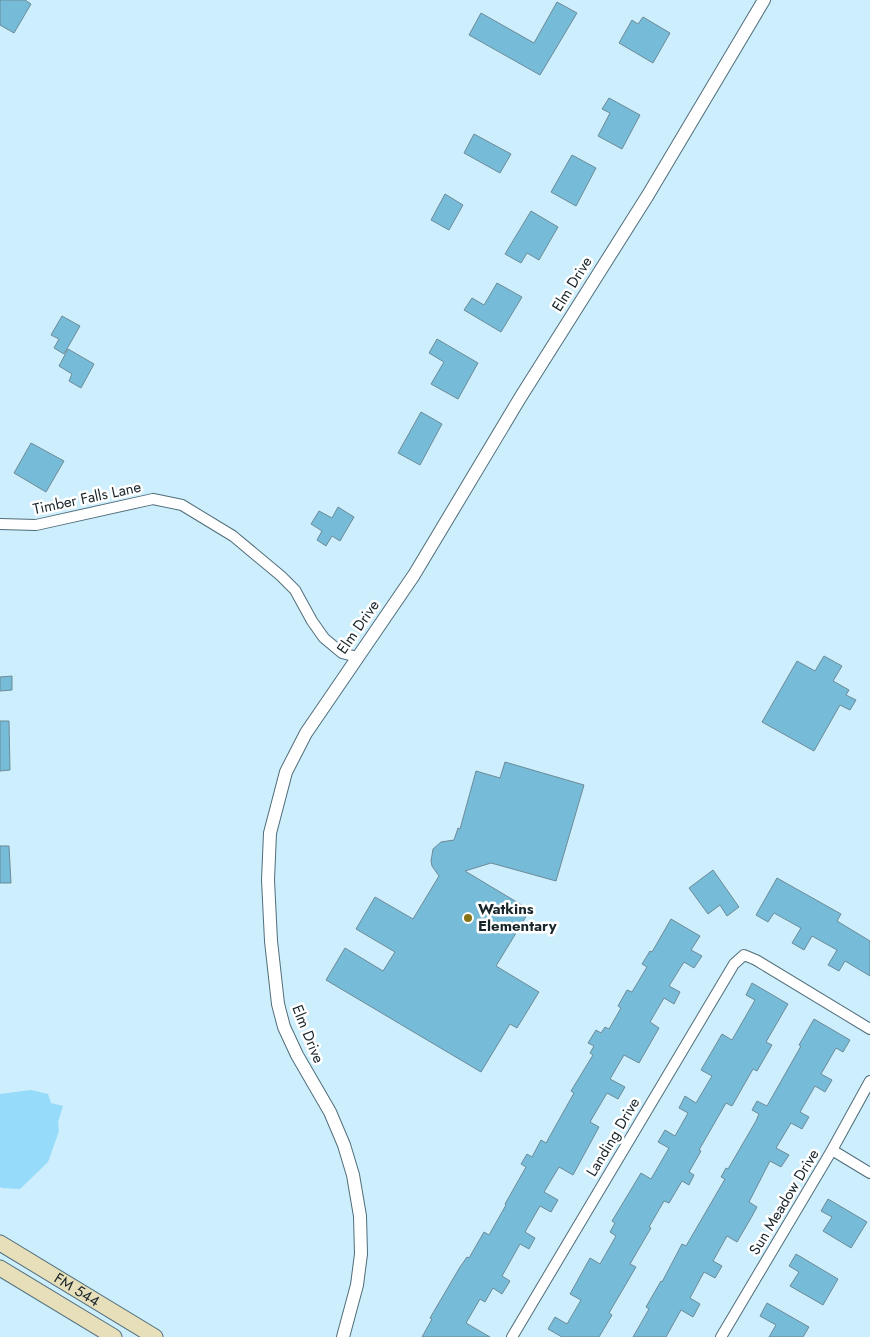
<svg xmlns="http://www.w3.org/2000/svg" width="870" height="1337" font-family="Jost,sans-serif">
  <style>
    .water { fill: #96dbf9 }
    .building { fill: #76bbd8; stroke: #6d8b98 }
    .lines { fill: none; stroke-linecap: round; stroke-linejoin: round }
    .minor-casing { stroke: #506d7a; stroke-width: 12 }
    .tertiary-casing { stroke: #506d7a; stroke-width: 14 }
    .secondary-casing { stroke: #506d7a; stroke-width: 17 }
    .minor { stroke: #fff; stroke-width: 10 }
    .tertiary { stroke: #fff; stroke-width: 12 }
    .secondary { stroke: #e7dfba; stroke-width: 15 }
    .poi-dot { fill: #887316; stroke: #fff; stroke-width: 2 }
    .labels { text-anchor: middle; stroke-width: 5; stroke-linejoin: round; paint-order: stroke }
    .street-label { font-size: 15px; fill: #18252a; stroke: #fff }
    .poi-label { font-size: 15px; font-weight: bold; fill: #18252a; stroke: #fff; text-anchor: start }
  </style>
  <rect width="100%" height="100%" fill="#cdeefc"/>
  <path class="water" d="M31,1090L48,1094L51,1103L63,1106L58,1122L59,1131L48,1162L20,1189L2,1188L0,1187V1094Z"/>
  <g class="building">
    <path d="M0,0H25L31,4L14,33L0,25Z"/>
    <path d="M557,2L577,13L540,75L469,35L481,13L534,43Z"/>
    <path d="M643,17L670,33L653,63L619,43L632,20L638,24Z"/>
    <path d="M609,98L640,115L622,149L598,136L610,113L602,109Z"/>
    <path d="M474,134L511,154L500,173L464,153Z"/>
    <path d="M572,155L596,168L576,206L551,192Z"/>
    <path d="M445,194L463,205L449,230L431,220Z"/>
    <path d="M531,211L558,227L539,260L527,253L521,263L505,254Z"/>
    <path d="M497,283L522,297L501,332L464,310L472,298L484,305Z"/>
    <path d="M62,316L80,326L64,354L54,348L59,339L51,335Z"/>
    <path d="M437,339L478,363L458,399L431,384L444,362L429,353Z"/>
    <path d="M68,349L94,364L81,388L69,381L72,374L59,366Z"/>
    <path d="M421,412L442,424L420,465L398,453Z"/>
    <path d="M31,443L64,461L46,492L14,473Z"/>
    <path d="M338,507L354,517L340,541L332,536L326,546L317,540L322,531L311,524L319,511L332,518Z"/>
    <path d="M824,656L842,666L833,681L849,690L846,695L856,700L850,710L840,705L814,751L762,722L797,661L815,671Z"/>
    <path d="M12,676V690L0,691V677Z"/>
    <path d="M0,721H9L10,770L0,771Z"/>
    <path d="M505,762L584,785L556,881L491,863L465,871L530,910L496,966L539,992L517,1028L510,1024L481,1072L326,980L345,948L383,971L395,952L356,929L375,897L413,919L439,876L432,866L431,861L433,849L441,842L454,840L458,828L460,829L476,771L500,778Z"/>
    <path d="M0,846H9L11,883H0Z"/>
    <path d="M713,870L739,907L727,916L720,905L708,914L689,888Z"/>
    <path d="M777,878L841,914L837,921L870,941V976L845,961L839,971L828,965L837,950L812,936L804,950L792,943L801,928L774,913L768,922L756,915Z"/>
    <path d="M671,919L700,936L691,950L702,956L694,968L684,962L669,986L680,992L674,1004L664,998L650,1022L659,1028L639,1063L624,1055L610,1079L625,1087L618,1099L607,1093L590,1122L599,1127L573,1175L559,1167L544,1192L558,1200L551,1212L540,1206L525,1232L535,1238L529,1249L520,1244L502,1276L510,1281L502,1294L493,1288L485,1302L480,1299L466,1323L490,1337H422L432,1319L430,1318L460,1267L467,1257L469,1258L484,1232L489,1235L506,1205L505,1204L526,1167L521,1164L527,1154L532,1157L541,1140L546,1143L574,1093L571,1091L593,1055L590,1053L594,1046L588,1043L596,1030L601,1033L605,1027L609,1029L621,1008L618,1006L627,990L632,992L647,967L642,964L650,951L652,952Z"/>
    <path d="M752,983L788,1004L766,1042L772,1045L757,1071L753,1069L732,1106L726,1103L699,1150L701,1151L689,1172L694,1175L689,1185L682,1181L669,1203L664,1201L649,1227L651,1228L630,1264L636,1267L609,1313L612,1315L599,1337H562L548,1329L555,1317L567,1324L581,1300L570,1294L590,1258L600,1264L616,1236L610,1232L615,1223L612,1221L641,1173L651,1179L669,1148L658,1142L665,1130L675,1136L688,1113L679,1108L685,1096L696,1103L712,1076L701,1070L722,1034L732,1040L755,1000L746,995Z"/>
    <path d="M814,1019L850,1040L843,1052L836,1048L821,1074L832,1080L825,1092L815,1086L800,1112L809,1117L802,1129L791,1123L776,1148L789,1155L781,1167L770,1161L749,1202L757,1207L751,1218L737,1242L727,1236L713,1261L722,1266L715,1278L704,1272L690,1298L700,1304L693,1317L681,1310L666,1337H633L649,1309L646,1307L661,1281L662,1282L682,1244L686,1246L725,1179L721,1177L726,1168L728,1169L756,1121L759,1114L752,1110L757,1101L767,1106L801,1046L799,1045Z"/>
    <path d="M828,1199L867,1222L851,1248L823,1231L832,1217L821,1211Z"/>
    <path d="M796,1254L838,1279L823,1305L790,1286L799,1272L789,1266Z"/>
    <path d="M767,1303L809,1327L803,1337H769L776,1325L760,1316Z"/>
  </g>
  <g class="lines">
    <g class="minor-casing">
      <g id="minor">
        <path d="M0,524L36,525L153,499L182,505L233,536L281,576L295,590L312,621L324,638L342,653L357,657"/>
        <path d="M832,1150L870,1173"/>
        <path d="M512,1337L734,964L744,955L756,960L870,1029"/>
        <path d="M721,1337L832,1150L870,1081"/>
      </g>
    </g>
    <g class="tertiary-casing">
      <path id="tertiary" d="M343,1337L357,1285L361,1254L360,1216L353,1175L344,1145L330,1112L297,1055L284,1027L278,1004L271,941L268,880L270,833L286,772L306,733L414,575L520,398L648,195L764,0"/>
    </g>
    <g class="secondary-casing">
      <g id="secondary">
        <path id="s1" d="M0,1243L155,1337"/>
        <path d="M0,1268L114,1337"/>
      </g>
    </g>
    <use href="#minor" class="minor"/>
    <use href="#tertiary" class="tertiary"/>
    <use href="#secondary" class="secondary"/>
  </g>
  <circle class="poi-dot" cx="468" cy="918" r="5"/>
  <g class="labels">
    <g class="street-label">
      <text transform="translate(572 284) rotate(-58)" y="5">Elm Drive</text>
      <text transform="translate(87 498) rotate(-12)" y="5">Timber Falls Lane</text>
      <text transform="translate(358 627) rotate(-55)" y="5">Elm Drive</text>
      <text transform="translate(308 1034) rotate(68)" y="5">Elm Drive</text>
      <text transform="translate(613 1137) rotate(-59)" y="5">Landing Drive</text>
      <text transform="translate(784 1202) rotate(-59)" y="5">Sun Meadow Drive</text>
      <text dy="5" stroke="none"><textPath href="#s1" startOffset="90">FM 544</textPath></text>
    </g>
    <g class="poi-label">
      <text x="478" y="914">Watkins<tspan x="478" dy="17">Elementary</tspan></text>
    </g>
  </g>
</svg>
